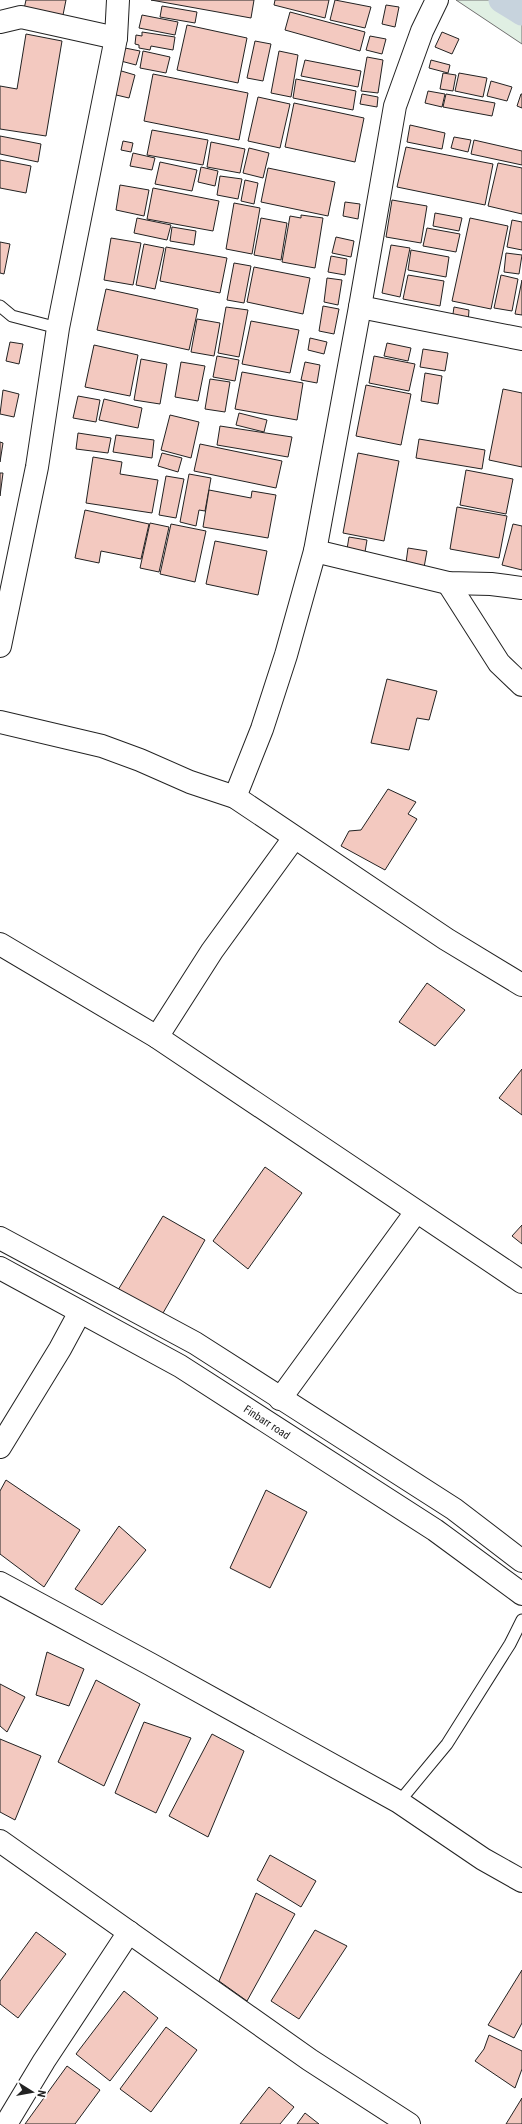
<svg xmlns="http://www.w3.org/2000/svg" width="522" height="2124" font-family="'Roboto Condensed',sans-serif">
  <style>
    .green { fill: #e0efe3; stroke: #6f6f6f }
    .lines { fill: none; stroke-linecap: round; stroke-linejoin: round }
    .canal { stroke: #c7d3dd; stroke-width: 25 }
    .building { fill: #f3c9c0; stroke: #222 }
    .service-casing { stroke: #222; stroke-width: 13 }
    .minor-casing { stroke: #222; stroke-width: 24 }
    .secondary-casing { stroke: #222; stroke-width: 24 }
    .service { stroke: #fff; stroke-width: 11 }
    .minor { stroke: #fff; stroke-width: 22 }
    .secondary { stroke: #fff; stroke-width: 22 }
    .labels { text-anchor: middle; stroke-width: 3; stroke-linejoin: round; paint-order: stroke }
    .street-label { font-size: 11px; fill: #222; stroke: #fff }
  </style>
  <rect width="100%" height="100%" fill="#fff"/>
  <path class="green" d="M456,0H522V44Z"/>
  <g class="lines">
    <path class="canal" d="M501,0L522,13"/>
  </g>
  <g class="building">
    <path d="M26,0H66L63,15L24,9Z"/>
    <path d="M151,0H254L251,18Z"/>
    <path d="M275,0H329L325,18L274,5Z"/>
    <path d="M335,0L371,7L365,28L330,20Z"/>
    <path d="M386,5L399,7L395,27L382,24Z"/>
    <path d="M162,6L197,12L195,23L160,17Z"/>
    <path d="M290,12L365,32L360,51L285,30Z"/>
    <path d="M142,15L178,22L175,35L139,28Z"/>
    <path d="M187,25L247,38L238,83L177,70Z"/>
    <path d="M142,32L175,37L173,50L151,46L150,50L139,48V45L135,44L136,35L142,36Z"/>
    <path d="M442,32L459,39L452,54L435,47Z"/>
    <path d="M26,34L62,41L46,136L0,129V86L17,89Z"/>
    <path d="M370,36L386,39L382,54L366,50Z"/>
    <path d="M255,41L271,44L263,81L247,78Z"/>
    <path d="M120,47L140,51L136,65L117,60Z"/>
    <path d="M143,51L170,57L166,73L140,68Z"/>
    <path d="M279,51L298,55L291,97L271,93Z"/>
    <path d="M367,57L383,60L378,93L361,91Z"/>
    <path d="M305,60L361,71L358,87L301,76Z"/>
    <path d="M431,60L450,65L448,73L429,68Z"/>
    <path d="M118,70L135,75L129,98L112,94Z"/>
    <path d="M443,73L456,75L453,91L440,89Z"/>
    <path d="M459,73L487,78L483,97L455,91Z"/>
    <path d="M153,74L248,93L239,140L144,121Z"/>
    <path d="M296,79L356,91L353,110L293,98Z"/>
    <path d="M491,81L512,87L507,101L487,96Z"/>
    <path d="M428,91L445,94L442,107L425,103Z"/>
    <path d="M362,94L378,97L377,107L360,104Z"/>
    <path d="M446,94L495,103L492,116L443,107Z"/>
    <path d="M521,94H522V108L517,106Z"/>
    <path d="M258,97L290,104L280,148L248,141Z"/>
    <path d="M294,103L364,118L355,162L285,147Z"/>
    <path d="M410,125L445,133L442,149L407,142Z"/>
    <path d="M152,130L208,140L203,165L147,155Z"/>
    <path d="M0,136L41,144L38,162L0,154Z"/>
    <path d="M454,137L471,140L468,152L451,148Z"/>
    <path d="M474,140L522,151V165L471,154Z"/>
    <path d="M123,141L133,143L131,152L121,150Z"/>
    <path d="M211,142L245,149L240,173L207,167Z"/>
    <path d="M406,147L493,164L485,205L397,187Z"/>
    <path d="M249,148L269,153L263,178L243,173Z"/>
    <path d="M133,153L155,158L152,170L130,166Z"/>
    <path d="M0,160L31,166L26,193L0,188Z"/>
    <path d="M160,162L197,170L192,191L155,184Z"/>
    <path d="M498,163L522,168V214L488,206Z"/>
    <path d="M201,167L218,171L215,186L198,182Z"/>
    <path d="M268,168L335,182L328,216L261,202Z"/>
    <path d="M220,176L242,179L238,199L217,195Z"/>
    <path d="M245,180L258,183L254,204L241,201Z"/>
    <path d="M120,185L149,190L144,216L116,210Z"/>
    <path d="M153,188L219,201L213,231L147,219Z"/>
    <path d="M392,200L427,206L421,243L386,237Z"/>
    <path d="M345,202L360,204L358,219L343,216Z"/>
    <path d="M234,203L260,208L252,254L226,249Z"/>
    <path d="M435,213L462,218L459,231L433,226Z"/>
    <path d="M301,215L323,218L315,268L282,262L290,216L301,218Z"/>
    <path d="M137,218L171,225L167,240L134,233Z"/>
    <path d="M261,218L287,223L281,260L254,255Z"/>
    <path d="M470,218L508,226L491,309L452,301Z"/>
    <path d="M512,220L522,222V250L507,247Z"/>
    <path d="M172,227L196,231L194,245L170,241Z"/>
    <path d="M427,228L460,234L456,252L423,246Z"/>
    <path d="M336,237L354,241L351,257L332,253Z"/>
    <path d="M111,238L141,243L133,285L104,280Z"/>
    <path d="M0,242L10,244L4,274L0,273Z"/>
    <path d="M144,244L164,248L155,289L136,285Z"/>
    <path d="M391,245L410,248L400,297L382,293Z"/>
    <path d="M166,247L227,258L220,293L160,281Z"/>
    <path d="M411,250L449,257L446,277L408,270Z"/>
    <path d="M506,253L522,255L519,274L504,272Z"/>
    <path d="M331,256L347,259L345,275L328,272Z"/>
    <path d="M234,263L251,266L244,303L227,300Z"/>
    <path d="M254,267L310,278L303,314L247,302Z"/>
    <path d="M408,275L444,281L440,306L403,299Z"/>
    <path d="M501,275L518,279L512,311L494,308Z"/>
    <path d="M327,278L342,280L338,305L324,302Z"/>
    <path d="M522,280V315L515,314Z"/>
    <path d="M106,289L198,309L189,350L97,330Z"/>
    <path d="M323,306L339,309L334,334L319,331Z"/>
    <path d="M226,307L248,310L239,357L218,353Z"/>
    <path d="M454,307L469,310L468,323L452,321Z"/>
    <path d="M197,319L220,323L214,356L191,352Z"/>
    <path d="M251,321L299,330L290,373L242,364Z"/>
    <path d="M310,338L327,342L324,354L308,350Z"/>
    <path d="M10,342L23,344L19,364L6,361Z"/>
    <path d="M387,343L411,348L408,361L384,356Z"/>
    <path d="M94,345L138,355L130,396L85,387Z"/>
    <path d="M423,349L448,353L445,371L420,367Z"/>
    <path d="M217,356L239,360L235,381L213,377Z"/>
    <path d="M374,356L415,364L409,391L369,383Z"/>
    <path d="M141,359L167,364L160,404L134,400Z"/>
    <path d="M181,362L205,366L198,401L175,397Z"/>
    <path d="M305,362L320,365L317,383L301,380Z"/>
    <path d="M242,372L303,383L297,420L235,409Z"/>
    <path d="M425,373L442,376L438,404L421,401Z"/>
    <path d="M210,379L230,382L225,412L205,409Z"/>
    <path d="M366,385L411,394L401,445L356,436Z"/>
    <path d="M503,389L522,393V467L489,460Z"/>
    <path d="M3,390L19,394L14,417L0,414Z"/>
    <path d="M78,396L100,400L96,422L73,418Z"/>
    <path d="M104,399L142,408L138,428L99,420Z"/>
    <path d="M239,413L267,420L264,432L236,425Z"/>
    <path d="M170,415L199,422L191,458L161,450Z"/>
    <path d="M220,426L292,437L288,457L217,445Z"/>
    <path d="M78,433L111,438L108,453L76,449Z"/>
    <path d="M116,435L154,440L152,458L113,452Z"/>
    <path d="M419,439L485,450L482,469L416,458Z"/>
    <path d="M0,442L3,443L0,462Z"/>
    <path d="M200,444L282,461L276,488L194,471Z"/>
    <path d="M162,453L182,458L178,472L158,466Z"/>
    <path d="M358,453L399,461L384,541L343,533Z"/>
    <path d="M93,457L122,462L120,474L158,480L152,513L86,503Z"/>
    <path d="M466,470L513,479L506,514L460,505Z"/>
    <path d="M0,473H3L0,496Z"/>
    <path d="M189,474L211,478L205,511L199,510L196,526L180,522Z"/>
    <path d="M166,476L184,479L176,518L159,515Z"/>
    <path d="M209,490L251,498L252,491L276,495L268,538L203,527Z"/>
    <path d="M457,507L507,516L499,558L450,549Z"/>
    <path d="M85,510L149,524L141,559L101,551L99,563L75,558Z"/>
    <path d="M150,523L169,527L159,572L140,568Z"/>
    <path d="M171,524L206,531L195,582L160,574Z"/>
    <path d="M513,524L522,526V570L502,565Z"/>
    <path d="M349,537L367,540L365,552L347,549Z"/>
    <path d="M215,541L267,551L258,595L206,584Z"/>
    <path d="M408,548L427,551L423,573L405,570Z"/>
    <path d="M387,679L437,691L429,720L417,718L409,750L371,743Z"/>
    <path d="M388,789L416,802L408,814L417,819L385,870L341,846L349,831L361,830Z"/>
    <path d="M427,983L465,1010L435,1046L399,1022Z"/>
    <path d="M522,1069V1115L499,1098Z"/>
    <path d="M265,1167L302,1193L248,1269L213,1241Z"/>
    <path d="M163,1216L205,1240L159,1320L118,1290Z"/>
    <path d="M522,1225V1244L512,1236Z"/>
    <path d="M6,1480L80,1530L44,1587L0,1554V1491Z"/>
    <path d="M266,1490L307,1512L270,1588L230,1568Z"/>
    <path d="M119,1526L146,1550L102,1605L75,1589Z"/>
    <path d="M47,1652L84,1669L69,1706L36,1695Z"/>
    <path d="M96,1680L140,1704L104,1786L58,1762Z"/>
    <path d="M0,1684L25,1697L7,1732L0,1726Z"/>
    <path d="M144,1722L191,1738L156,1813L115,1793Z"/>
    <path d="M212,1734L244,1751L208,1837L169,1816Z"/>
    <path d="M0,1739L41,1756L15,1820L0,1812Z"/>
    <path d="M270,1855L316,1881L301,1907L257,1880Z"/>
    <path d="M256,1893L295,1914L247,2001L219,1981Z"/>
    <path d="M315,1930L347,1946L299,2019L271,2001Z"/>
    <path d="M36,1932L66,1954L18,2018L0,2004V1981Z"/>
    <path d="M522,1970V2023L514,2038L488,2025Z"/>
    <path d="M124,1991L158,2018L110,2081L76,2054Z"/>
    <path d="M166,2027L197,2050L151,2112L120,2089Z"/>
    <path d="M489,2035L522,2051V2069L515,2088L475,2061L484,2049Z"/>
    <path d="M67,2066L100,2090L75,2124H25Z"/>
    <path d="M269,2087L294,2107L280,2124H240Z"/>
    <path d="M522,2098V2124H506Z"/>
    <path d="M305,2113L319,2124H297Z"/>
  </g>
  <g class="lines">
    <g class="service-casing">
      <g id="service">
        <path d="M0,306L12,316L58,328"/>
        <path d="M399,1802L447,1744L510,1644L522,1620"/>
      </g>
    </g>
    <g class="minor-casing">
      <g id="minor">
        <path d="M0,22L21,17L116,38"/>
        <path d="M360,307L522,339"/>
        <path d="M315,551L448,583L491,584L522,588"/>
        <path d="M448,583L499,663L522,685"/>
        <path d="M0,646L37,467L58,328L116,38L118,0"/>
        <path d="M0,722L102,746L140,760L190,782L235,797L446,939L522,985"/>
        <path d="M235,797L262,729L286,655L315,551L360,307L395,106L422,31L437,0"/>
        <path d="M0,944L157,1037L522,1282"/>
        <path d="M157,1037L212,951L294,838"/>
        <path d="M280,1399L416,1212"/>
        <path d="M0,1447L60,1349L80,1312"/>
        <path d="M0,1583L150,1664L399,1802L483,1859L522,1881"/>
        <path d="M0,1841L310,2060L409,2124"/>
        <path d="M6,2124L44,2061L129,1932"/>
      </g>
    </g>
    <g class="secondary-casing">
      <g id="secondary">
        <path d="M0,1238L195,1343L454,1509L522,1561"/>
        <path d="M0,1268L180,1366L435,1530L522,1594"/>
      </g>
    </g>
    <use href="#service" class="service"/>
    <use href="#minor" class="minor"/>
    <use href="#secondary" class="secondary"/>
  </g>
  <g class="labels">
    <g class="street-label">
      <text transform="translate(267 1422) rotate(33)" y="4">Finbarr road</text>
    </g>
  </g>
  <g transform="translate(32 2092) rotate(101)" stroke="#ffffff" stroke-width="3" paint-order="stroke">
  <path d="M0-3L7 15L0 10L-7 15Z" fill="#222222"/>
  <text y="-6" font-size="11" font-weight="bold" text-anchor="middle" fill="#222222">N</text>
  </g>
</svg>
